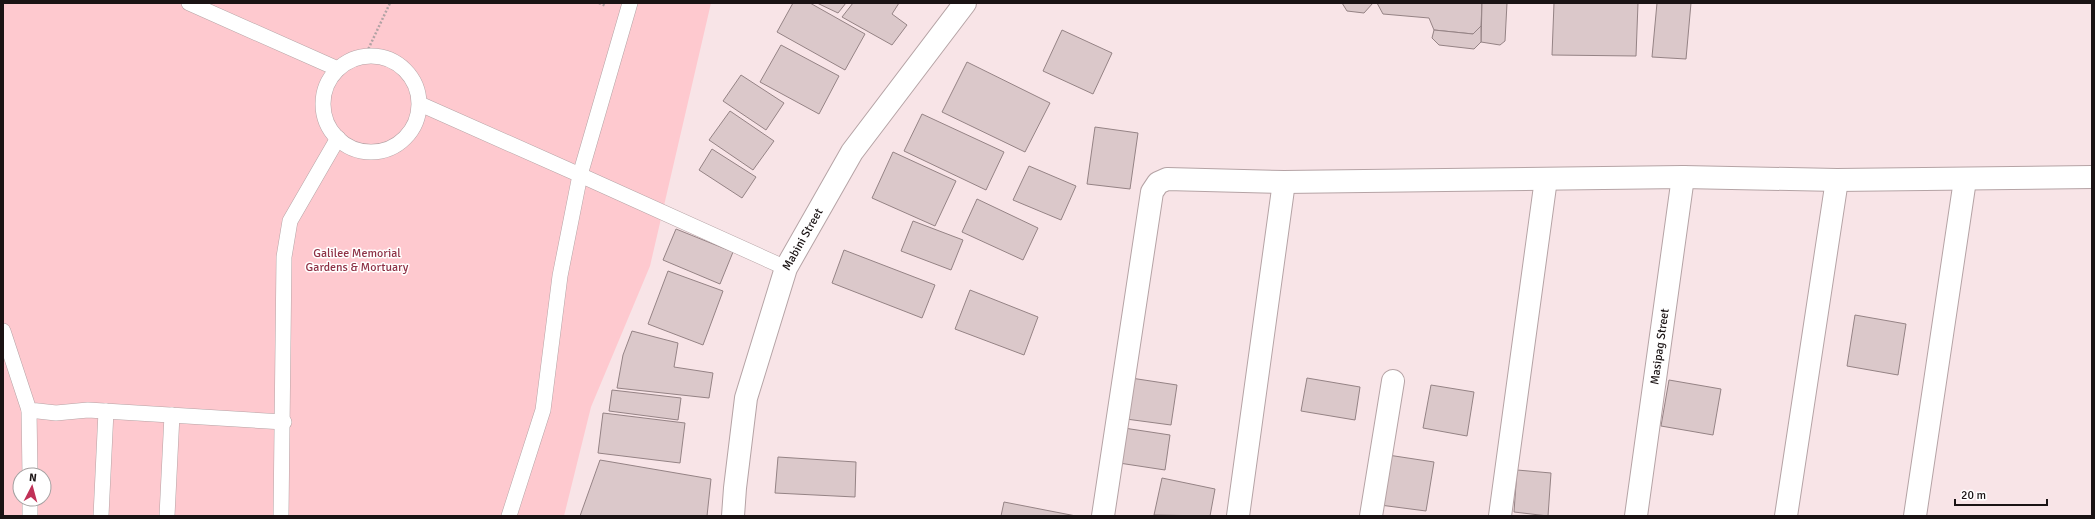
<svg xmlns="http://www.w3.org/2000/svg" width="2095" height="519" font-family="Signika,sans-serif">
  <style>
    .green { fill: #fec9cf; fill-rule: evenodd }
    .building { fill: #dbc8ca; stroke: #958385 }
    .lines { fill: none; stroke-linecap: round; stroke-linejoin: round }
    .lane-casing { stroke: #b5a3a5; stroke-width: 16 }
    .street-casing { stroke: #b5a3a5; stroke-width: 24 }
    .secondary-casing { stroke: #b5a3a5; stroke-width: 24 }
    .path { stroke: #b1a2a4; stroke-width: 2.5; stroke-dasharray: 2 2; stroke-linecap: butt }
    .lane { stroke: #fff; stroke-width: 15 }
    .street { stroke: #fff; stroke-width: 22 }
    .secondary { stroke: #fff; stroke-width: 22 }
    .labels { text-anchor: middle; stroke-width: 3; stroke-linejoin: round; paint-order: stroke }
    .street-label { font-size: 12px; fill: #1a1314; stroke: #fff }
    .park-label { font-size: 12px; fill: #8e3246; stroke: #fff }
  </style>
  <rect width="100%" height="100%" fill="#f8e4e7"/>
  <path class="green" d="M3,3H711L650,266L591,407L564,516H3ZM20,475H44V499H20Z"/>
  <g class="building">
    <path d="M793,3H810L865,34L845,70L777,32Z"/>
    <path d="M817,3H846L838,13Z"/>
    <path d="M853,3H899L892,14L907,25L892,45L842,17Z"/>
    <path d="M1342,3H1373L1364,13L1347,11Z"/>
    <path d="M1377,3H1482L1481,26L1473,34L1434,30L1429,18L1383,14Z"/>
    <path d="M1482,3H1507L1505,41L1500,45L1481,42Z"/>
    <path d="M1554,3H1638L1636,56L1552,55Z"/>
    <path d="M1657,3H1691L1686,59L1652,57Z"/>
    <path d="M1481,26V42L1474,49L1439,45L1432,38L1434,30L1473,34Z"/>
    <path d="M1062,30L1112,53L1093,94L1043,71Z"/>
    <path d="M781,45L839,76L819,114L760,82Z"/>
    <path d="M967,62L1050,103L1025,152L942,112Z"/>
    <path d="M741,75L784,103L766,130L723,101Z"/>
    <path d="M730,111L774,141L753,170L709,140Z"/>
    <path d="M922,114L1004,152L986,190L904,151Z"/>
    <path d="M1095,127L1138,133L1130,189L1087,184Z"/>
    <path d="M712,149L756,177L742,198L699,170Z"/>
    <path d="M893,152L956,181L935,226L872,198Z"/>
    <path d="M1029,166L1076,186L1061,220L1013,200Z"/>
    <path d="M977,199L1038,228L1023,260L962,232Z"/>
    <path d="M913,221L963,240L951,270L901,251Z"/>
    <path d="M676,229L733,252L720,284L663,260Z"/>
    <path d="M844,250L935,285L922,318L832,283Z"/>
    <path d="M668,271L723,291L703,345L648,324Z"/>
    <path d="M970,290L1038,317L1024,355L955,329Z"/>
    <path d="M1855,315L1906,324L1898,375L1847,366Z"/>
    <path d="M632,331L678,343L674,367L713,373L709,398L617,388L623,355Z"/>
    <path d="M1131,378L1177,385L1171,425L1126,419Z"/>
    <path d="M1307,378L1360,387L1355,420L1301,411Z"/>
    <path d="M1669,380L1721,389L1713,435L1661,426Z"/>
    <path d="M1431,385L1474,392L1467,436L1423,428Z"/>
    <path d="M612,390L681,398L678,420L609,411Z"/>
    <path d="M603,413L685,423L680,463L598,453Z"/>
    <path d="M1124,428L1170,435L1165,470L1119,463Z"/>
    <path d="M1388,455L1434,462L1426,511L1380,505Z"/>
    <path d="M778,457L856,462L855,497L775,493Z"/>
    <path d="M600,460L711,479L707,516H580Z"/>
    <path d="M1517,470L1551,473L1548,516L1514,512Z"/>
    <path d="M1162,478L1215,489L1210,516L1154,515Z"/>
    <path d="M1004,502L1076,516H1001Z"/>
  </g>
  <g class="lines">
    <g class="lane-casing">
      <g id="lane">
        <path d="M189,3L338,69"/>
        <path d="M630,3L580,175L786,268"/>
        <circle cx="371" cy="104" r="48"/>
        <path d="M420,104L580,175L560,276L543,410L509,516"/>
        <path d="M3,331L29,410L56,413L88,410L284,422"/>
        <path d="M29,410L30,475"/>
        <path d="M30,499V516"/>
        <path d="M101,516L106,411"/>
        <path d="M167,516L172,415"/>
        <path d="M281,516L284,257L290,221L338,138"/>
      </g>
    </g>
    <g class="street-casing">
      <g id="street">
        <path d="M1103,516L1152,192L1158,183L1167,179L1284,182L1683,177L1837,180L2092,177"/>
        <path d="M1238,516L1284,182"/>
        <path d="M1371,516L1393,381"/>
        <path d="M1500,516L1546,179"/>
        <path id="s1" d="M1636,516L1683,177"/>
        <path d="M1786,516L1837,180"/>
        <path d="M1915,516L1965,180"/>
      </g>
    </g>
    <g class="secondary-casing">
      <g id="secondary">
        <path id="s2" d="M733,516L735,488L746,398L786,268L852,152L965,3"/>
      </g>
    </g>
    <g class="path">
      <path d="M599,3L606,6"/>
      <path d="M365,56L390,3"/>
    </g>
    <use href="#lane" class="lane"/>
    <use href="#street" class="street"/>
    <use href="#secondary" class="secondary"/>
  </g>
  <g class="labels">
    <g class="street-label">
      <text dy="4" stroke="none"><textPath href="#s2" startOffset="288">Mabini Street</textPath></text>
      <text dy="4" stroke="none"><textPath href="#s1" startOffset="171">Masipag Street</textPath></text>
    </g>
    <g class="park-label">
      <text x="357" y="257">Galilee Memorial<tspan x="357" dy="14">Gardens &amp; Mortuary</tspan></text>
    </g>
  </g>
  <rect width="2095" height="519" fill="none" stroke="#1a1314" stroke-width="8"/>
  <g transform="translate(32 487) rotate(6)"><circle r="19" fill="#ffffff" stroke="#a3a1a1"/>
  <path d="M0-3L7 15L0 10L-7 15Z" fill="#c03157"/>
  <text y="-6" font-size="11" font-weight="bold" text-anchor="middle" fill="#1a1314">N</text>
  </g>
  <path d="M1955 499v6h92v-6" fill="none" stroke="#1a1314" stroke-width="2"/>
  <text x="1961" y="499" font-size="12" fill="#1a1314" stroke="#ffffff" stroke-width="3" paint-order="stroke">20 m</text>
</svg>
